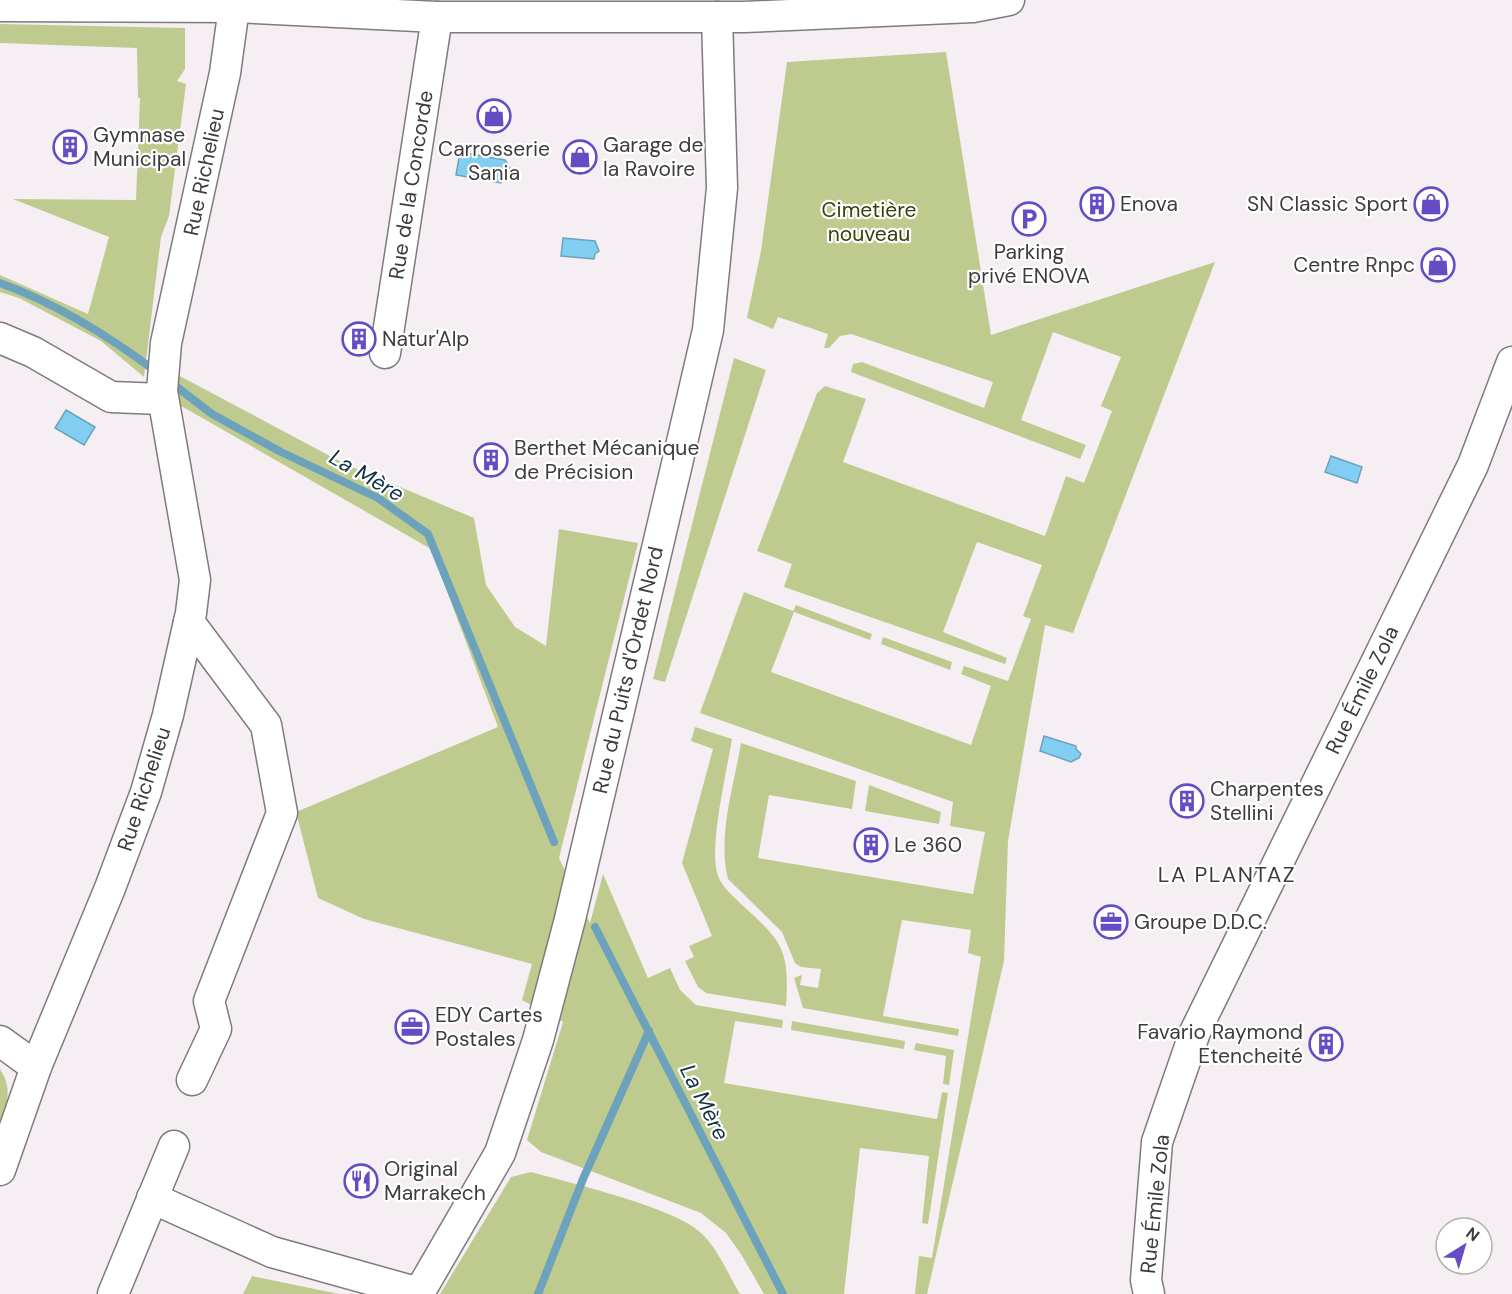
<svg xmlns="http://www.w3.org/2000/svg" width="1512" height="1294" font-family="'DM Sans',sans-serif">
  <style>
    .green { fill: #bfcb8e }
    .water { fill: #81cef2; stroke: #6da2bc; stroke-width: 1.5 }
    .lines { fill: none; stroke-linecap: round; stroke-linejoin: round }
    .stream { stroke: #6da2bc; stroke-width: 8 }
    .minor-casing { stroke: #807a7f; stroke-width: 33 }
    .minor { stroke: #fff; stroke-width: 30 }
    .labels { text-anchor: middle; stroke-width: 4.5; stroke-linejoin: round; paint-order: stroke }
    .poi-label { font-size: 21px; fill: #3e3b3e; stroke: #fff; text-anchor: start }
    .street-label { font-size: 21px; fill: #3e3b3e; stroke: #fff }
    .park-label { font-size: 21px; fill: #373f0a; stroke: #fff }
    .water-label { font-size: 22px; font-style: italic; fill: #103343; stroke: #fff }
    .neighbourhood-label { font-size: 22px; letter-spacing: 1.5px; fill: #3e3b3e; stroke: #fff }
  </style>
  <rect width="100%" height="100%" fill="#f5eff4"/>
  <g class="green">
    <path d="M0,24L185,28V69L177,81L186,84L169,216L161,237L144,377L101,341L19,298L0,292V275L88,314L109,237L13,199L136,200L140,98H138L137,48L0,43Z"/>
    <path d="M946,52L991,335L1215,262L1073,633L1045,625L1008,841L1004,961L927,1294H915L919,1256L932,1258L981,957L968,953L971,930L902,920L883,1016L959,1029L958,1036L803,1008L794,978L802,975L800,985L818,988L821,969L801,967L795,963L782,932L728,879C717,836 734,786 741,743L856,781L852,809L769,795L758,858L973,894L985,832L950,826L953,802L700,713L744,592L793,611L796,605L872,634L870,640L794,612L771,672L971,745L991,686L961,674L964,666L1008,681L1031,619L1023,616L1042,565L977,542L943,632L1007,658L1005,664L784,587L792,564L757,551L817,393L825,386L866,399L843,462L1045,536L1066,476L1084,483L1112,411L1101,406L1121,357L1053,332L1021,420L1086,445L1080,459L851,372L853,364L862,362L984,408L993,382L851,334L840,336L829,348H824L828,334L778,317L773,329L747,318L761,251L787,62Z"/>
    <path d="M734,358L766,370L665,682L653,679Z"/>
    <path d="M176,374L345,464L474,518L486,585L515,627L546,646L559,529L638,543L559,858L590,923L603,874L648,978L670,968L680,990L696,1005L783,1020L782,1028L735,1021L724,1083L937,1119L942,1092L948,1093L928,1224L922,1223L929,1156L860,1148L844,1294H764L741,1254L726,1233L701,1213L541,1152L527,1140L563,1022L522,1000L532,964L364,919L318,898L296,812L498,727L431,549L176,403Z"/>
    <path d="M883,637L952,662L950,670L881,644Z"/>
    <path d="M695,727L732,739C727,771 708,848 718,876C723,888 732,895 741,904C782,941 790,949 786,1006L706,993L698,987L685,961L694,957L689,946L712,936L682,863L713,749L691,741Z"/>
    <path d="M869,785L941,812L939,824L865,811Z"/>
    <path d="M792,1021L905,1041L904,1049L791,1030Z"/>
    <path d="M916,1043L954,1050L949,1085L943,1084L946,1056L914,1050Z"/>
    <path d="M0,1069C13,1089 7,1104 0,1126Z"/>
    <path d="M531,1172C570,1183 673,1207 700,1232C717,1247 728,1274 740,1294H440L511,1177Z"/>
    <path d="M252,1276L339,1294H243Z"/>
  </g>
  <g class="water">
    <path d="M460,152L505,160L510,168L504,172L501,183L456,175Z"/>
    <path d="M563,238L595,241L599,251L595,254L594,259L561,256Z"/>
    <path d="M66,410L95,427L84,445L55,428Z"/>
    <path d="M1331,456L1362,467L1357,483L1325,472Z"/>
    <path d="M1044,736L1076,746V749L1081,754L1079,758L1071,762L1040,751Z"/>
  </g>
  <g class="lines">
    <g class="stream">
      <path d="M0,283C58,304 109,336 158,373"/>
      <path d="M169,381L212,414L281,452L378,498L428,534L554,842"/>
      <path d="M595,927L783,1294"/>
      <path d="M538,1294L583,1179L649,1031"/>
    </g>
    <g class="minor-casing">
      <g id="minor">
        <path d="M0,6L235,7L437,17H744L973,7L1009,0"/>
        <path d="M0,338L33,352L111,397L162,399"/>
        <path d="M385,353L437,17"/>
        <path d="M189,622L266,725L282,813L209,1001L216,1029L192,1080"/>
        <path d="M0,1041L36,1067"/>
        <path d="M0,1170L36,1067L110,888L146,792L168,715L191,613L195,580L162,391L166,343L225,73L235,0"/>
        <path d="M152,1198L272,1252L419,1293L500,1153L538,1040L570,919L676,468L708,330L722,188L717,17"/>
        <path d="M113,1294L174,1146"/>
        <path d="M1149,1294L1146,1280L1157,1142L1195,1032L1473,465L1512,362"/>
      </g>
    </g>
    <use href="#minor" class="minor"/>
  </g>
  <defs>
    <g id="shop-ring" transform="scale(1.725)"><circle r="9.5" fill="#fff" stroke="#654bc4" stroke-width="1.5"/><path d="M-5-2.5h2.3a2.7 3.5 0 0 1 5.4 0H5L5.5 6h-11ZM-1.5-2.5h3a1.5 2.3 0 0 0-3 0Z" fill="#654bc4"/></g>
    <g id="building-ring" transform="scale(1.725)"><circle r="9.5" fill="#fff" stroke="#654bc4" stroke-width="1.5"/><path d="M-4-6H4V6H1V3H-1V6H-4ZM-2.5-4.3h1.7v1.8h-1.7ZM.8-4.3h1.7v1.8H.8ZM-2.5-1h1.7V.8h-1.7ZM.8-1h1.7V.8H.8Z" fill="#654bc4"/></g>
    <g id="parking-ring" transform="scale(1.725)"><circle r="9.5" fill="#fff" stroke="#654bc4" stroke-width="1.5"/><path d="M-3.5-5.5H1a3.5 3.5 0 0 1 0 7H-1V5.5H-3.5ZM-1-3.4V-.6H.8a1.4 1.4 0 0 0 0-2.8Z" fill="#654bc4"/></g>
    <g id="office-ring" transform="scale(1.725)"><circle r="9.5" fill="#fff" stroke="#654bc4" stroke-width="1.5"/><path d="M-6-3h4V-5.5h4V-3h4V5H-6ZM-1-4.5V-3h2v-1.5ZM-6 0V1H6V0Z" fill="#654bc4"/></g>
    <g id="restaurant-ring" transform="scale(1.725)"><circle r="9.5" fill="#fff" stroke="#654bc4" stroke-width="1.5"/><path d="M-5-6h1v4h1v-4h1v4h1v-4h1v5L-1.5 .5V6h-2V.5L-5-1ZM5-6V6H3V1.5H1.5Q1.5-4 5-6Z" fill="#654bc4"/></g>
  </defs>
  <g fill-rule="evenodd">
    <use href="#shop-ring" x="494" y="116"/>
    <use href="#building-ring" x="70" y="147"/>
    <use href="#shop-ring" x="580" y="157"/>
    <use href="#building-ring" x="1097" y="204"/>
    <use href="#shop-ring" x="1431" y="204"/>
    <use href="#parking-ring" x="1029" y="219"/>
    <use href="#shop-ring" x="1438" y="265"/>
    <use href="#building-ring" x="359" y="339"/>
    <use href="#building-ring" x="491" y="460"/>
    <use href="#building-ring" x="1187" y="801"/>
    <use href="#building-ring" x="871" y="845"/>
    <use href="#office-ring" x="1111" y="922"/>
    <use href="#office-ring" x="412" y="1027"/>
    <use href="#building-ring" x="1326" y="1044"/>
    <use href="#restaurant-ring" x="361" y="1181"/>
  </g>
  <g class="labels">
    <g class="poi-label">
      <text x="93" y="142">Gymnase<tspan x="93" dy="24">Municipal</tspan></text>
      <text x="603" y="152">Garage de<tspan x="603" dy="24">la Ravoire</tspan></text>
      <text x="494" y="156" text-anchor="middle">Carrosserie<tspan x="494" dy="24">Sania</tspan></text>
      <text x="1120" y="211">Enova</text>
      <text x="1408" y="211" text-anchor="end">SN Classic Sport</text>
      <text x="1029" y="259" text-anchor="middle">Parking<tspan x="1029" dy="24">privé ENOVA</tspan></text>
      <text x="1415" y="272" text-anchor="end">Centre Rnpc</text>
      <text x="382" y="346">Natur'Alp</text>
      <text x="514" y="455">Berthet Mécanique<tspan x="514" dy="24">de Précision</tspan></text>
      <text x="1210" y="796">Charpentes<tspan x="1210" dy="24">Stellini</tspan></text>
      <text x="894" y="852">Le 360</text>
      <text x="1134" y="929">Groupe D.D.C.</text>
      <text x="435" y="1022">EDY Cartes<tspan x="435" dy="24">Postales</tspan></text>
      <text x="1303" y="1039" text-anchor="end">Favario Raymond<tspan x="1303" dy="24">Etencheité</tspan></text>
      <text x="384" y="1176">Original<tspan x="384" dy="24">Marrakech</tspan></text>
    </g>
    <g class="street-label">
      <text transform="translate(204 172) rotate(-78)" y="7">Rue Richelieu</text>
      <text transform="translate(411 185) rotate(-81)" y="7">Rue de la Concorde</text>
      <text transform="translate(628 670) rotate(-77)" y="7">Rue du Puits d'Ordet Nord</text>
      <text transform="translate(1362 690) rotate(-64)" y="7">Rue Émile Zola</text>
      <text transform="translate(144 789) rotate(-72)" y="7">Rue Richelieu</text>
      <text transform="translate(1155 1204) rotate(-84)" y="7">Rue Émile Zola</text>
    </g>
    <g class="park-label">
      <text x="869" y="217">Cimetière<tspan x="869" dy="24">nouveau</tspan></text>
    </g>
    <g class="water-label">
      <text transform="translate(367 475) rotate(30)" y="8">La Mère</text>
      <text transform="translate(705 1102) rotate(63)" y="8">La Mère</text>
    </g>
    <g class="neighbourhood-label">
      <text x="1227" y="882">LA PLANTAZ</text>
    </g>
  </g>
  <g transform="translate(1464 1246) rotate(37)"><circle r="28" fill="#ffffff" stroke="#b2b1b2" stroke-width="1.5"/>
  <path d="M0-4.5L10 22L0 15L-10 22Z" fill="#654bc4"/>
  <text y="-9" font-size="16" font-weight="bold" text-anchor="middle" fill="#3e3b3e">N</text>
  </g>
</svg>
